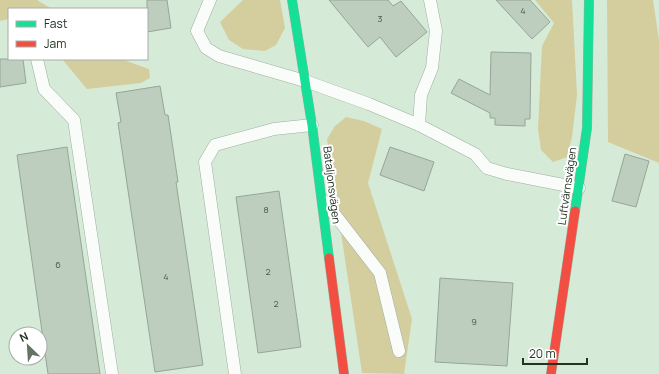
<svg xmlns="http://www.w3.org/2000/svg" width="659" height="374" font-family="Manrope,sans-serif">
  <style>
    .green { fill: #d4ce9e }
    .building { fill: #bdcebf; stroke: #95a698 }
    .lines { fill: none; stroke-linecap: round; stroke-linejoin: round }
    .lane-casing { stroke: #9daea0; stroke-width: 13 }
    .fast-casing { stroke: #9daea0; stroke-width: 10 }
    .jam-casing { stroke: #9daea0; stroke-width: 10 }
    .lane { stroke: #f9fcf9; stroke-width: 12 }
    .fast { stroke: #16e098; stroke-width: 9 }
    .jam { stroke: #f24e42; stroke-width: 9 }
    .labels { text-anchor: middle; stroke-width: 4; stroke-linejoin: round; paint-order: stroke }
    .number-label { font-size: 9px; fill: #4a5a4c }
    .street-label { font-size: 11px; fill: #243326; stroke: #fff }
  </style>
  <rect width="100%" height="100%" fill="#d5ebd8"/>
  <g class="green">
    <path d="M0,0H37L52,9H9V19L0,21Z"/>
    <path d="M243,0H280L285,28L276,45L265,51L243,49L229,40L220,22Z"/>
    <path d="M535,0H572L577,95L572,137L567,157L553,162L541,150L538,129L542,46L554,23Z"/>
    <path d="M607,0H653L659,40V163L608,142Z"/>
    <path d="M62,59H121L149,69L150,78L141,83L87,89Z"/>
    <path d="M346,117L364,121L382,129L368,183L412,319L404,374L362,373L327,139L335,126Z"/>
  </g>
  <g class="building">
    <path d="M147,0H167L171,28L147,32Z"/>
    <path d="M329,0H388L393,6L401,1L427,32L396,57L380,37L368,47Z"/>
    <path d="M496,0H530L550,22L532,39Z"/>
    <path d="M491,52L531,53L530,119H525V126L495,125V118H490V113L451,93L459,79L490,95Z"/>
    <path d="M0,59H23L26,83L0,87Z"/>
    <path d="M160,86L165,115H168L178,182H176L203,365L155,372L118,123L121,122L116,93Z"/>
    <path d="M67,147L100,374H48L17,155Z"/>
    <path d="M390,147L434,162L424,191L380,175Z"/>
    <path d="M625,154L649,161L636,207L612,201Z"/>
    <path d="M279,191L301,347L258,353L236,197Z"/>
    <path d="M440,278L513,283L507,366L435,362Z"/>
  </g>
  <g class="lines">
    <g class="lane-casing">
      <g id="lane">
        <path d="M210,0L197,31L206,48L219,56L305,81L369,104L419,125L475,154L487,168L507,174L579,188"/>
        <path d="M37,59L44,89L74,120L112,374"/>
        <path d="M419,125L421,95L432,68L436,31L430,0"/>
        <path d="M325,202L380,273L399,351"/>
        <path d="M235,374L205,162L215,145L274,129L312,125"/>
      </g>
    </g>
    <g class="fast-casing">
      <g id="fast">
        <path d="M292,0L312,125L329,258"/>
        <path d="M575,211L587,128L589,0"/>
      </g>
    </g>
    <g class="jam-casing">
      <g id="jam">
        <path d="M329,258L344,374"/>
        <path d="M551,374L575,211"/>
      </g>
    </g>
    <use href="#lane" class="lane"/>
    <use href="#fast" class="fast"/>
    <use href="#jam" class="jam"/>
  </g>
  <g class="labels">
    <g class="number-label">
      <text x="523" y="14">4</text>
      <text x="380" y="22">3</text>
      <text x="266" y="213">8</text>
      <text x="58" y="268">6</text>
      <text x="268" y="275">2</text>
      <text x="166" y="280">4</text>
      <text x="276" y="307">2</text>
      <text x="474" y="325">9</text>
    </g>
    <g class="street-label">
      <text transform="translate(332 185) rotate(83)" y="4">Bataljonsvägen</text>
      <text transform="translate(567 186) rotate(-82)" y="4">Luftvärnsvägen</text>
    </g>
  </g>
  <rect x="8" y="8" width="140" height="52" fill="#ffffff" stroke="#a7ada8"/>
  <rect x="16" y="21" width="20" height="6" fill="#16e098" stroke="#a7ada8"/>
  <text x="44" y="28" font-size="12" fill="#243326">Fast</text>
  <rect x="16" y="41" width="20" height="6" fill="#f24e42" stroke="#a7ada8"/>
  <text x="44" y="48" font-size="12" fill="#243326">Jam</text>
  <g transform="translate(28 346) rotate(335)"><circle r="19" fill="#ffffff" stroke="#a7ada8"/>
  <path d="M0-3L7 15L0 10L-7 15Z" fill="#627364"/>
  <text y="-6" font-size="11" font-weight="bold" text-anchor="middle" fill="#243326">N</text>
  </g>
  <path d="M523 358v6h64v-6" fill="none" stroke="#243326" stroke-width="2"/>
  <text x="529" y="358" font-size="12" fill="#243326" stroke="#ffffff" stroke-width="3" paint-order="stroke">20 m</text>
</svg>
